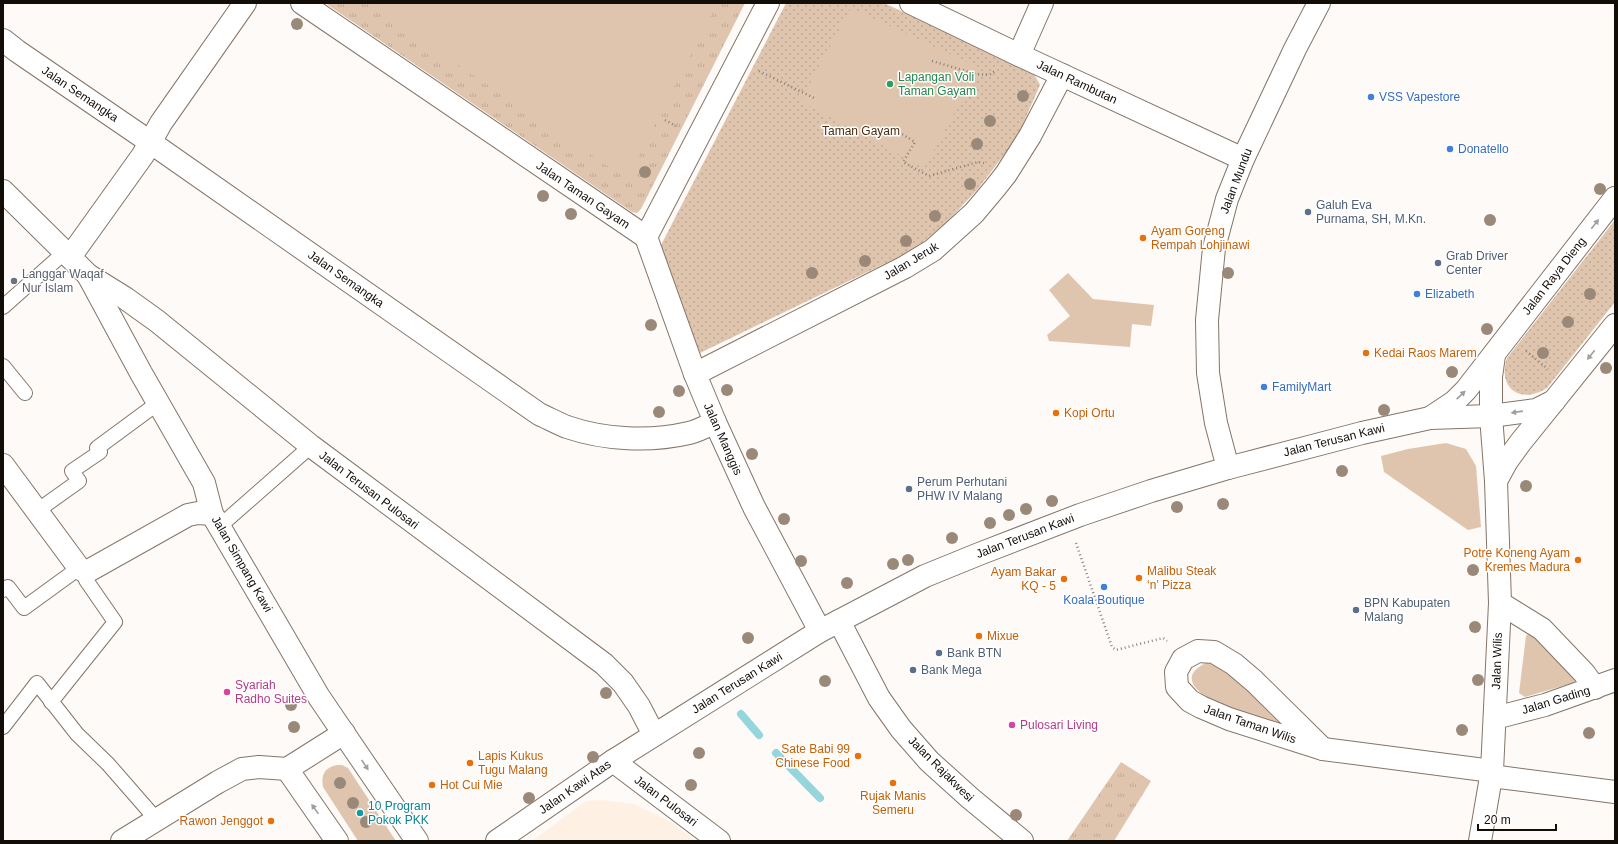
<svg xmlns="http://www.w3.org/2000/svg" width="1618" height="844" font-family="Arial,sans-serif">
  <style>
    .built { fill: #fff0e4 }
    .grass { fill: url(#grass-tufts) }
    .park { fill: url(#park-dots) }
    .garden { fill: #e0c5ae }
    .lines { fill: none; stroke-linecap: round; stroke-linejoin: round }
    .stream { stroke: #94d6dc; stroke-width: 8 }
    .lane-casing { stroke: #857568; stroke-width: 16 }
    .street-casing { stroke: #857568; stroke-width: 24 }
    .secondary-casing { stroke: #857568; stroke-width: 24 }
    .primary-casing { stroke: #857568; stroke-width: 24 }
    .path { stroke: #86817d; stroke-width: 2.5; stroke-dasharray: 1 3; stroke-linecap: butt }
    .lane { stroke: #fff; stroke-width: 14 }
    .street { stroke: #fff; stroke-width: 22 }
    .secondary { stroke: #fff; stroke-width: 22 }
    .primary { stroke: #fff; stroke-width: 22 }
    .tree { fill: #9a8978 }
    .oneway { fill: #a19e9c }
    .leisure-dot { fill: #2e9e5b; stroke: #fff; stroke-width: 1.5 }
    .shop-dot { fill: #3f7fe0; stroke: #fff; stroke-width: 1.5 }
    .service-dot { fill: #5c6f8a; stroke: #fff; stroke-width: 1.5 }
    .food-dot { fill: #e8710a; stroke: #fff; stroke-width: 1.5 }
    .worship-dot { fill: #6b7280; stroke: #fff; stroke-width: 1.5 }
    .hotel-dot { fill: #d1479c; stroke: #fff; stroke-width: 1.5 }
    .culture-dot { fill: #0f9aa8; stroke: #fff; stroke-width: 1.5 }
    .labels { text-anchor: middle; stroke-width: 3; stroke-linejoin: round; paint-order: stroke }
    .leisure-label { font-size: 12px; fill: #27864d; stroke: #fff; text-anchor: start }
    .street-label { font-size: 12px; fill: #130d08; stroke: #fff }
    .shop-label { font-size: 12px; fill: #366cbe; stroke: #fff; text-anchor: start }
    .park-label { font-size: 12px; fill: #492d11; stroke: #fff }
    .service-label { font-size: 12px; fill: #4e5e75; stroke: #fff; text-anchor: start }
    .food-label { font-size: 12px; fill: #c56008; stroke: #fff; text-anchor: start }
    .worship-label { font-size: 12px; fill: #5b616d; stroke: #fff; text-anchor: start }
    .hotel-label { font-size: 12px; fill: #b23c85; stroke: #fff; text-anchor: start }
    .culture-label { font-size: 12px; fill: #0d838f; stroke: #fff; text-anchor: start }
  </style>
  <defs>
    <pattern id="grass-tufts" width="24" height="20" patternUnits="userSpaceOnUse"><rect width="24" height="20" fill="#e0c5ae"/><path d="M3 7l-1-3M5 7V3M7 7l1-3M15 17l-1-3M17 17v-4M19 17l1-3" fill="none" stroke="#bfa894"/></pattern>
    <pattern id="park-dots" width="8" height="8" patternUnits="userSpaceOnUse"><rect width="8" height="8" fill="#e0c5ae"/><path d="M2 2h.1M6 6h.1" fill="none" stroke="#bfa894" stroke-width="1.8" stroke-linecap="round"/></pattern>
  </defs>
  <rect width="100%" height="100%" fill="#fefaf7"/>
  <path class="built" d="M602,800L634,804L671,822L696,841H532L586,801Z"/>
  <g class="grass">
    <path d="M325,3H745L641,209L637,213L632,212Z"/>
    <path d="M1121,762L1151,781L1114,841H1067Z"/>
  </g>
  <g class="park">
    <path d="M786,3H884L1034,74L1040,85L1017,138L977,190L948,221L915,249L700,353L660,247Z"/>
    <path d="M1615,220V302L1547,388C1520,405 1497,388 1507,358Z"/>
  </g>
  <g class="garden">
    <path d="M366,3H717L627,179Z"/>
    <path d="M851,8L980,68L924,168L800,101Z"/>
    <path d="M1068,273L1093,299L1154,305L1151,326L1132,324L1130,347L1049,341L1047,335L1070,316L1049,290Z"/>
    <path d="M1446,443L1466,449L1476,466L1481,527L1468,530L1384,472L1381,456L1408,449Z"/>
    <path d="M1532,630L1578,678L1573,683L1525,697L1519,693L1526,636Z"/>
    <path d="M1206,663L1217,664L1226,671L1284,722L1281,728C1263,721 1246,714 1229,707C1221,704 1212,702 1206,697C1189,685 1185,673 1206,663Z"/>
    <path d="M337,765H342L348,768L396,841H358L323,787C321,775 324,768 337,765Z"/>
  </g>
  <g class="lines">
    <g class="stream">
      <path d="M741,714L759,735"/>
      <path d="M776,753L820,798"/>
    </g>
    <g class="lane-casing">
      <g id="lane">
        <path d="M3,307L65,252"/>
        <path d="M3,366L25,393"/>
        <path d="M37,511L79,481L72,471L100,452L97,448L158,403"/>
        <path d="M220,526L311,446"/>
        <path d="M3,590L8,587L24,608L79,568"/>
        <path d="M51,702L115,622L86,580L84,571"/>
        <path d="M3,727L37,683L77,734L108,764L156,819"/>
      </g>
    </g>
    <g class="street-casing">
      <g id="street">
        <path d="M302,3L646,237"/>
        <path d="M911,3L1019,55L1243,159"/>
        <path d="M3,40L17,51L150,142L539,414C548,418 557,423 567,427C605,440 650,442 689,433C698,431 707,426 715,422"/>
        <path d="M1019,55L1042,3"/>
        <path d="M3,191L88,275L125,298L157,321L311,446L604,664L623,683L639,706L654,735"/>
        <path d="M646,237L695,374L715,422L754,507L820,631"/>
        <path d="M646,237L768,3"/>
        <path d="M70,257L143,155L161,123L245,3"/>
        <path d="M88,275L141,373L204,483L212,514L319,697L417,841"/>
        <path d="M695,374L905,267L933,250L974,213L995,188L1006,174L1030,136L1062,75"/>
        <path d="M3,465L79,568L84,571L90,570L188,515L198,513L212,514"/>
        <path d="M1228,468L1216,423L1208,373L1207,320L1214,248L1227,199L1243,159L1295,49L1319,3"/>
        <path d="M1500,603L1542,629L1584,673L1595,688"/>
        <path d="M839,621L879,698L901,729L929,761L970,798L1022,841"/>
        <path d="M1198,651L1214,652L1234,664L1254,681L1323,749L1229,719L1201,707L1190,701L1177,687L1176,672L1183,659Z"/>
        <path d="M1495,718L1545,705L1615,680"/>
        <path d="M1323,749L1492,771"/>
        <path d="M287,769L337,841"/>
        <path d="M287,769L344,733"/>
        <path d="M1491,776L1615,792"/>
        <path d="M122,841L218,782L242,769L259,767L287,769"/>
      </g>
    </g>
    <g class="secondary-casing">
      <path id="secondary" d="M613,761L719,841"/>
    </g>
    <g class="primary-casing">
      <g id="primary">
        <path d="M1430,418L1454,402L1466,390L1615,198"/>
        <path d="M1496,481L1507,461L1520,443L1615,325"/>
        <path d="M497,841L613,761L820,631L925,576L979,554L1080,515L1151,491L1228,468L1362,433L1430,418L1491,416L1536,410L1554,401"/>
        <path d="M1480,841L1492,771L1500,603L1496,481L1491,416V377L1494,355"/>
      </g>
    </g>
    <g class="path">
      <path d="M932,61L976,74L989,75L995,71"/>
      <path d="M759,71L814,98"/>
      <path d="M665,120L676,126"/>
      <path d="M892,128L915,142L903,162L929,176L978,162L984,163"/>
      <path d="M1526,351L1548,369"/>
      <path d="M1076,543L1112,647L1116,650L1163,638L1167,641"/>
    </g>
    <use href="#lane" class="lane"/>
    <use href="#street" class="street"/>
    <use href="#secondary" class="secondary"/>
    <use href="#primary" class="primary"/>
  </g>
  <g class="tree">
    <circle cx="297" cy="24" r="6"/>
    <circle cx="1023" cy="96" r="6"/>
    <circle cx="990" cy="121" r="6"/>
    <circle cx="977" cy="144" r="6"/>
    <circle cx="645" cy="172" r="6"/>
    <circle cx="970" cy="184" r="6"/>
    <circle cx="1600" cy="189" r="6"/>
    <circle cx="543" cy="196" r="6"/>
    <circle cx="571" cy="214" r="6"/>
    <circle cx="935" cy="216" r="6"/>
    <circle cx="1490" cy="220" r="6"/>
    <circle cx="906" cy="241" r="6"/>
    <circle cx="865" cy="261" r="6"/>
    <circle cx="812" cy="273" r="6"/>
    <circle cx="1228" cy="273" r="6"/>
    <circle cx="1590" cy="294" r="6"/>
    <circle cx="1568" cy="322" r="6"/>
    <circle cx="651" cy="325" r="6"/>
    <circle cx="1487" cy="329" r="6"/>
    <circle cx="1543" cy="353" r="6"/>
    <circle cx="1606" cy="368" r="6"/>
    <circle cx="1452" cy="372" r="6"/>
    <circle cx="727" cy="390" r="6"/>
    <circle cx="679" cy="391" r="6"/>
    <circle cx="1384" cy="410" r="6"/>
    <circle cx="659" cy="412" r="6"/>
    <circle cx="752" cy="454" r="6"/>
    <circle cx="1342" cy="471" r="6"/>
    <circle cx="1526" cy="486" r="6"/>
    <circle cx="1052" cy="501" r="6"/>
    <circle cx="1223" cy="504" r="6"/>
    <circle cx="1177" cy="507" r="6"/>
    <circle cx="1026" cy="509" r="6"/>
    <circle cx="1009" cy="515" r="6"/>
    <circle cx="784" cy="519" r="6"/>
    <circle cx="990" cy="523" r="6"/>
    <circle cx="952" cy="538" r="6"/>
    <circle cx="908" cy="560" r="6"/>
    <circle cx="801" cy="561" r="6"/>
    <circle cx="893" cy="564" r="6"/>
    <circle cx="1473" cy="570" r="6"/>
    <circle cx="847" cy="583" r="6"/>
    <circle cx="1475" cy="627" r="6"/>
    <circle cx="748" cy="638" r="6"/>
    <circle cx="1478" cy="680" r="6"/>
    <circle cx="825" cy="681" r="6"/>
    <circle cx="606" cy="693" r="6"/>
    <circle cx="291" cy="705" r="6"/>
    <circle cx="294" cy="727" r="6"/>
    <circle cx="1462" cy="730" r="6"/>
    <circle cx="1589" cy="733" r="6"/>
    <circle cx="699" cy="753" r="6"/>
    <circle cx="593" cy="757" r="6"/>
    <circle cx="340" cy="783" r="6"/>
    <circle cx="691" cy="785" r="6"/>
    <circle cx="529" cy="798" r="6"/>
    <circle cx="353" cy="803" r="6"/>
    <circle cx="1016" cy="815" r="6"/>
    <circle cx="366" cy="822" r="6"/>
  </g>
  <defs><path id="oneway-solid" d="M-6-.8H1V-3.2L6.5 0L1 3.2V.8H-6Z"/></defs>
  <g class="oneway">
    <use href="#oneway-solid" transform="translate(1595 224) rotate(-52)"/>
    <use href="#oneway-solid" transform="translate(1591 355) rotate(128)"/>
    <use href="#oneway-solid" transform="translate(1461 395) rotate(-43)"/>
    <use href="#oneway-solid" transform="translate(1517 412) rotate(172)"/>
    <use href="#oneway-solid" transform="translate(365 765) rotate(56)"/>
    <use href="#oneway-solid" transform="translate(315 809) rotate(-125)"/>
  </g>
  <circle class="leisure-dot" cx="890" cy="84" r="4"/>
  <g class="shop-dot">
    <circle cx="1371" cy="97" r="4"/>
    <circle cx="1450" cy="149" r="4"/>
    <circle cx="1417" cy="294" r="4"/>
    <circle cx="1264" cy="387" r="4"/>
    <circle cx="1104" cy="587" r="4"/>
  </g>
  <g class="service-dot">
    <circle cx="1308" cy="212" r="4"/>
    <circle cx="1438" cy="263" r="4"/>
    <circle cx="909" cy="489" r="4"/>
    <circle cx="1356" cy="610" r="4"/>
    <circle cx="939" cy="653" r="4"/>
    <circle cx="913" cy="670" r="4"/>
  </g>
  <g class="food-dot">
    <circle cx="1143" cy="238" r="4"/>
    <circle cx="1366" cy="353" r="4"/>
    <circle cx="1056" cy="413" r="4"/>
    <circle cx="1578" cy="560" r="4"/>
    <circle cx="1139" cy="578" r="4"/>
    <circle cx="1064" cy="579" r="4"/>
    <circle cx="979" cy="636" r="4"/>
    <circle cx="858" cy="756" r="4"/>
    <circle cx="470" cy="763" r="4"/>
    <circle cx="893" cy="783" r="4"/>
    <circle cx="432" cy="785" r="4"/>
    <circle cx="271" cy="821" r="4"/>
  </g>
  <circle class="worship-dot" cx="14" cy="281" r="4"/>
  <g class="hotel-dot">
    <circle cx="227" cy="692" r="4"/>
    <circle cx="1012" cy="725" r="4"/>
  </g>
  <circle class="culture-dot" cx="360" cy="813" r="4"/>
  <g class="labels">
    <g class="leisure-label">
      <text x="898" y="81">Lapangan Voli<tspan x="898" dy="14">Taman Gayam</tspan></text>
    </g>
    <g class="street-label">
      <text transform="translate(1077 82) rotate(25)" y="4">Jalan Rambutan</text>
      <text transform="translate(80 94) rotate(34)" y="4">Jalan Semangka</text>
      <text transform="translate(1236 181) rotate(-69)" y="4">Jalan Mundu</text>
      <text transform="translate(583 195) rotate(34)" y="4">Jalan Taman Gayam</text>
      <text transform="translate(911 261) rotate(-31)" y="4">Jalan Jeruk</text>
      <text transform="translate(1554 276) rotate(-52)" y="4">Jalan Raya Dieng</text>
      <text transform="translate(346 279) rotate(35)" y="4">Jalan Semangka</text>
      <text transform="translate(723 439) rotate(66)" y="4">Jalan Manggis</text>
      <text transform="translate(1334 440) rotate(-14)" y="4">Jalan Terusan Kawi</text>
      <text transform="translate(369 490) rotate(37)" y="4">Jalan Terusan Pulosari</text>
      <text transform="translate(1025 536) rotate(-21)" y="4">Jalan Terusan Kawi</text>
      <text transform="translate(242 564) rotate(60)" y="4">Jalan Simpang Kawi</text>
      <text transform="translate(1497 661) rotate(-88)" y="4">Jalan Wilis</text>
      <text transform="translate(737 683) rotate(-32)" y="4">Jalan Terusan Kawi</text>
      <text transform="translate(1556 700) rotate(-17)" y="4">Jalan Gading</text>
      <text transform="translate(1250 724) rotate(19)" y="4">Jalan Taman Wilis</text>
      <text transform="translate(941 769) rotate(45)" y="4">Jalan Rajakwesi</text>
      <text transform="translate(575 787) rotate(-35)" y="4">Jalan Kawi Atas</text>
      <text transform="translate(666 801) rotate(37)" y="4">Jalan Pulosari</text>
    </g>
    <g class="shop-label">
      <text x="1379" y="101">VSS Vapestore</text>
      <text x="1458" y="153">Donatello</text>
      <text x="1425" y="298">Elizabeth</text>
      <text x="1272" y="391">FamilyMart</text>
      <text x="1104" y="604" text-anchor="middle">Koala Boutique</text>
    </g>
    <g class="park-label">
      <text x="861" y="135">Taman Gayam</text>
    </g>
    <g class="service-label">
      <text x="1316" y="209">Galuh Eva<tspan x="1316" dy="14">Purnama, SH, M.Kn.</tspan></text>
      <text x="1446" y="260">Grab Driver<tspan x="1446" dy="14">Center</tspan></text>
      <text x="917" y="486">Perum Perhutani<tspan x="917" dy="14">PHW IV Malang</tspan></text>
      <text x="1364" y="607">BPN Kabupaten<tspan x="1364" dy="14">Malang</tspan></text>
      <text x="947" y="657">Bank BTN</text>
      <text x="921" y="674">Bank Mega</text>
    </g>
    <g class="food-label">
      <text x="1151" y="235">Ayam Goreng<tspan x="1151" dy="14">Rempah Lohjinawi</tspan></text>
      <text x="1374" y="357">Kedai Raos Marem</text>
      <text x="1064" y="417">Kopi Ortu</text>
      <text x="1570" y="557" text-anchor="end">Potre Koneng Ayam<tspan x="1570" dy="14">Kremes Madura</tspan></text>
      <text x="1147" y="575">Malibu Steak<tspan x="1147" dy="14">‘n’ Pizza</tspan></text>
      <text x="1056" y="576" text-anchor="end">Ayam Bakar<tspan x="1056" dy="14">KQ - 5</tspan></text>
      <text x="987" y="640">Mixue</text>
      <text x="850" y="753" text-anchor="end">Sate Babi 99<tspan x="850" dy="14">Chinese Food</tspan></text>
      <text x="478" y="760">Lapis Kukus<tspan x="478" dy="14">Tugu Malang</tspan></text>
      <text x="440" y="789">Hot Cui Mie</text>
      <text x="893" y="800" text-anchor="middle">Rujak Manis<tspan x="893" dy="14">Semeru</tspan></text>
      <text x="263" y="825" text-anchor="end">Rawon Jenggot</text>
    </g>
    <g class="worship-label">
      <text x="22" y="278">Langgar Waqaf<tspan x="22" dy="14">Nur Islam</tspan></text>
    </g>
    <g class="hotel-label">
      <text x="235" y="689">Syariah<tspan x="235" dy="14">Radho Suites</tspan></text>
      <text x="1020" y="729">Pulosari Living</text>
    </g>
    <g class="culture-label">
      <text x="368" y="810">10 Program<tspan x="368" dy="14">Pokok PKK</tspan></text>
    </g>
  </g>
  <rect width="1618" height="844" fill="none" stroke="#130d08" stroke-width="8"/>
  <path d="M1478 824v6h78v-6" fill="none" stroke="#130d08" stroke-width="2"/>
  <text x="1484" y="824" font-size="12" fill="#130d08" stroke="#ffffff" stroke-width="3" paint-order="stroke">20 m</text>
</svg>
